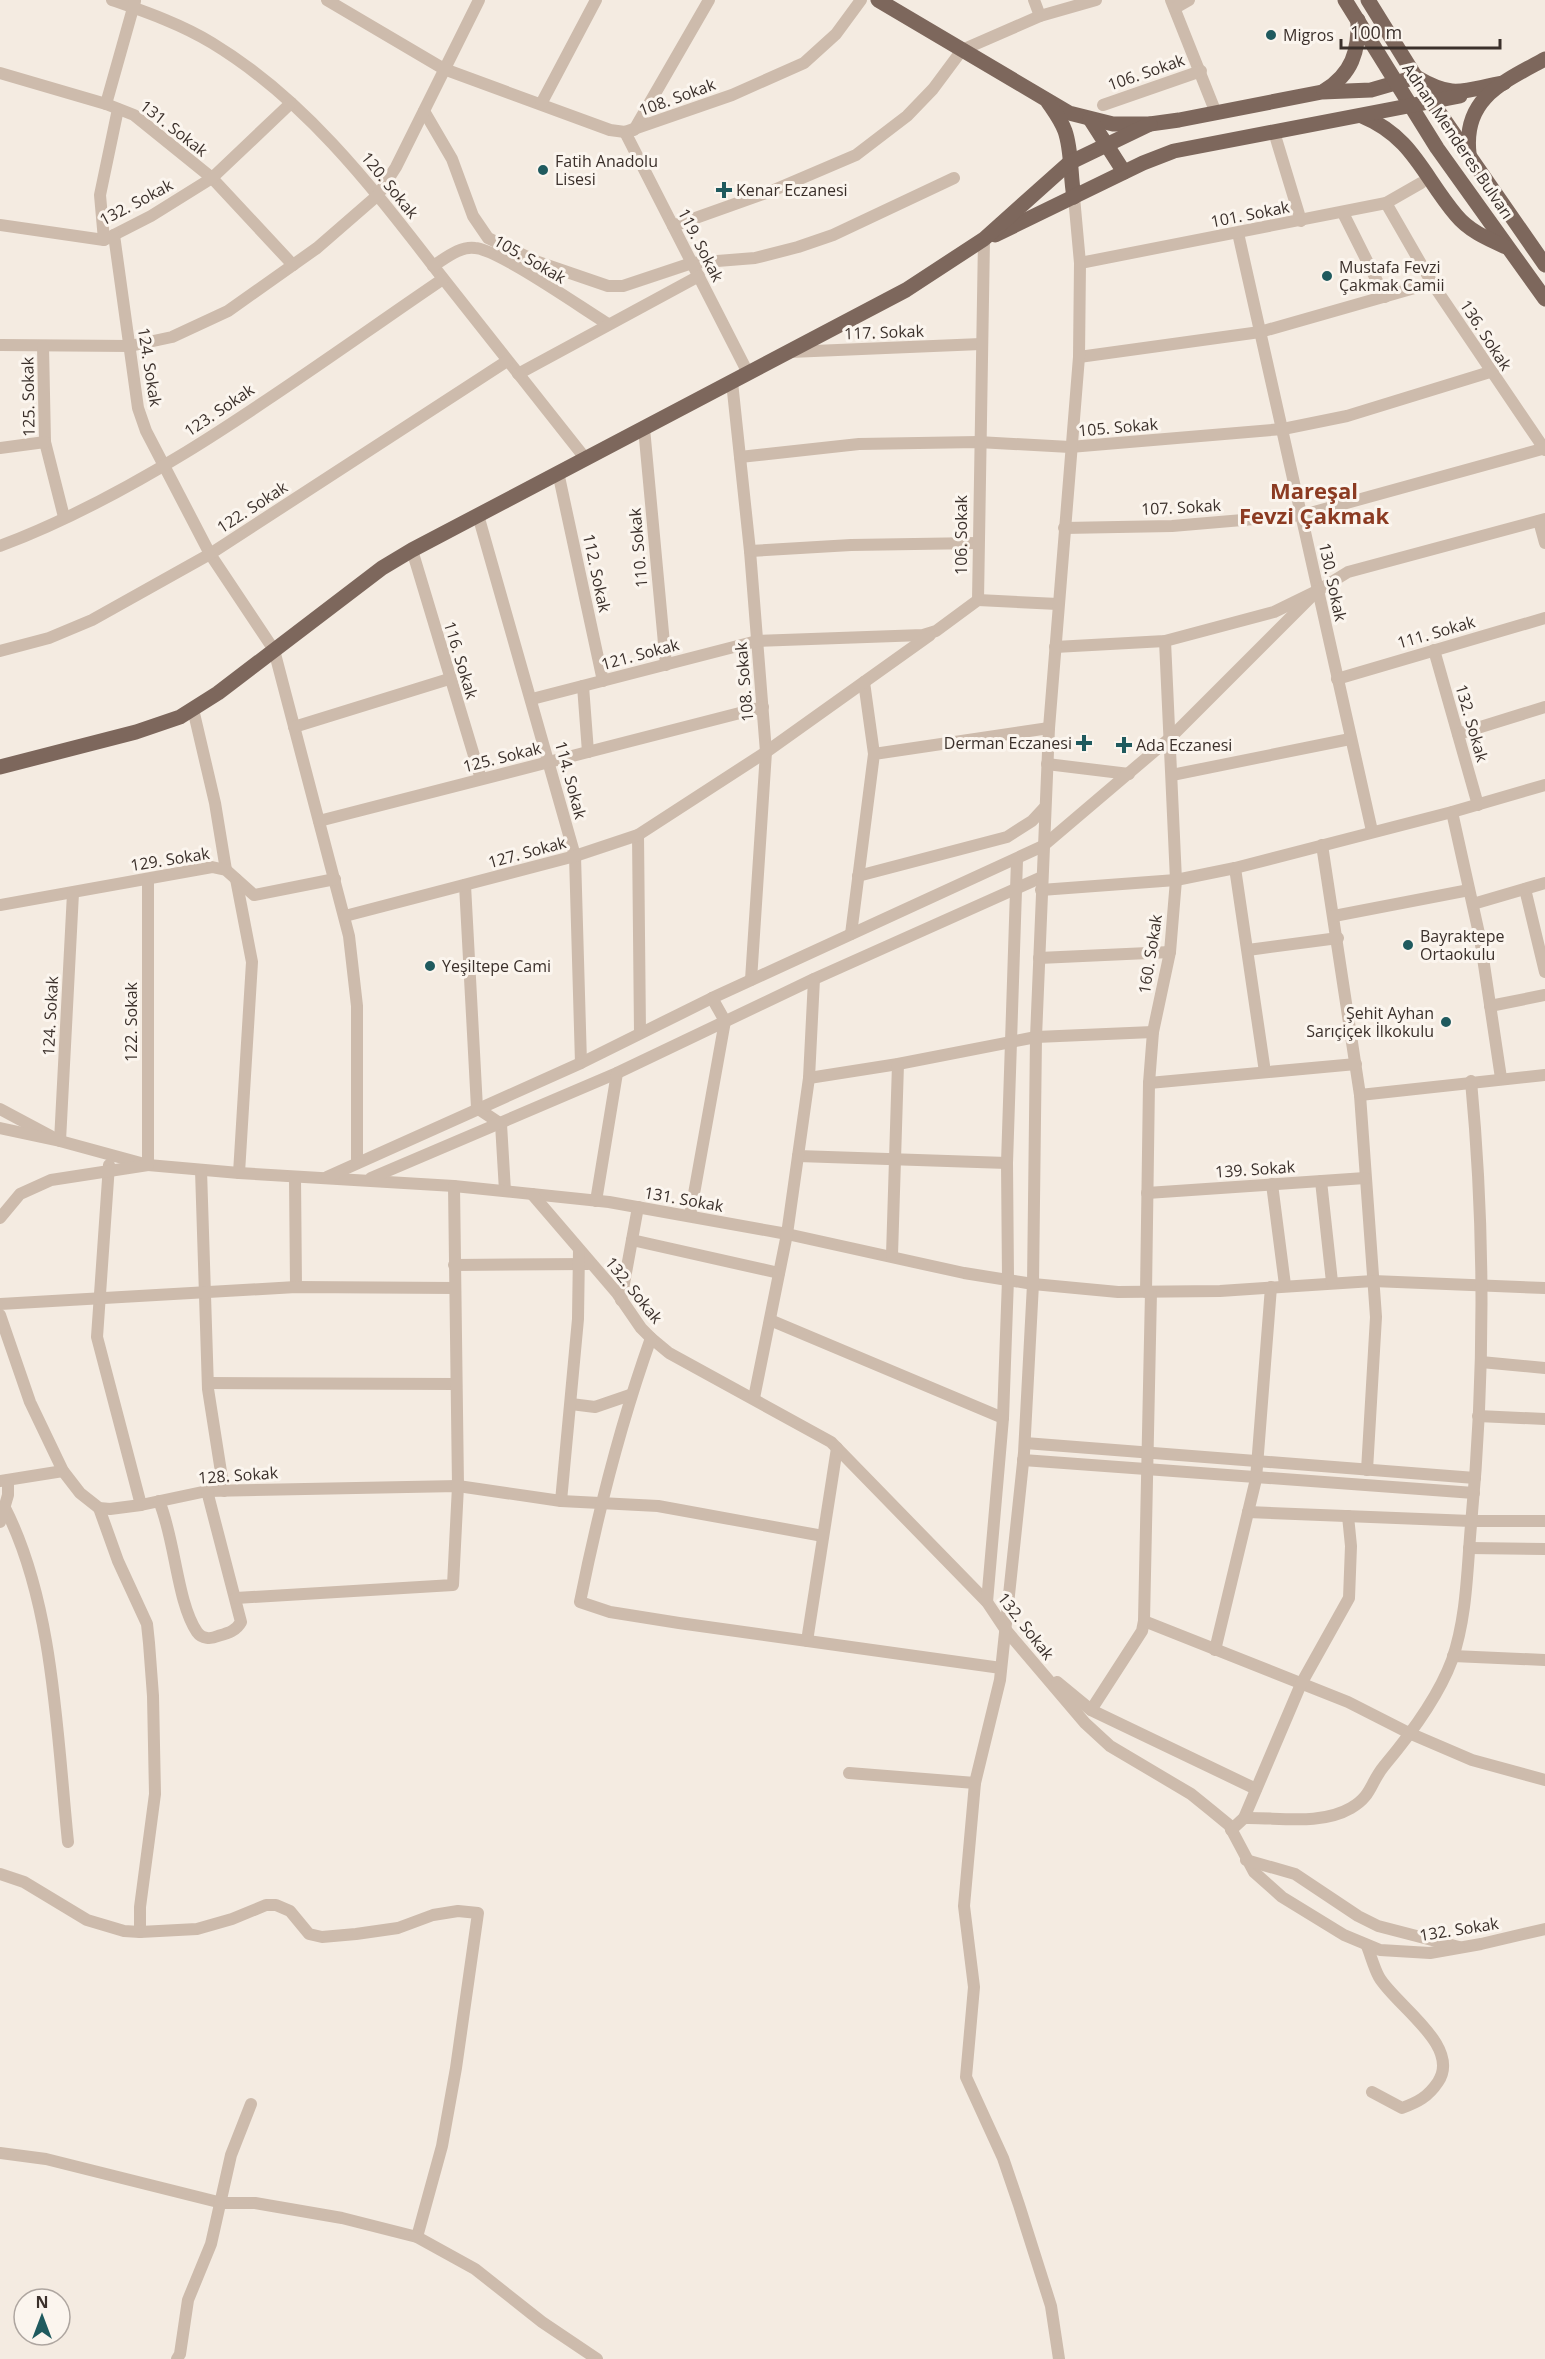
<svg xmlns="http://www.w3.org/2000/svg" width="1545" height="2359" font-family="'Open Sans',sans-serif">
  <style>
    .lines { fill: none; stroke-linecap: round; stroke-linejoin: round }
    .minor { stroke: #cdbbac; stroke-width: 12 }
    .major { stroke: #7d675c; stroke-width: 15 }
    .poi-dot { fill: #1f5a5e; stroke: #fbf5ee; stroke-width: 2 }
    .labels { text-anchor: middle; stroke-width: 6; stroke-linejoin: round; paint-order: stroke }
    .poi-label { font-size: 16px; fill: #3b302b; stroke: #fbf5ee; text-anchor: start }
    .street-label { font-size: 16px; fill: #3b302b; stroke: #fbf5ee }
    .district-label { font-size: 22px; font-weight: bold; fill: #8c3b22; stroke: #fbf5ee }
  </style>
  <rect width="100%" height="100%" fill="#f4ebe1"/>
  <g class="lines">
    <g class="minor">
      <path d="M112,0C146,12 181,24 212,43C306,100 372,187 438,272C487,334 536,396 585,458"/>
      <path d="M327,0L444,69L610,130L625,132L732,95L804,63L836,34L861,0"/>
      <path d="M1034,0L1040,16"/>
      <path d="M1171,0L1216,113"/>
      <path d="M1175,8L1189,0"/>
      <path d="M0,73L106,104L134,115L212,178L293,265"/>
      <path d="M106,104L135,1"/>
      <path d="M541,104L596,0"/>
      <path d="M1103,105L1201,71"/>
      <path d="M424,111L452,159L473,216L488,238L538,262L608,286H623L692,263L755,258L798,247L833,235L954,178"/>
      <path d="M634,130L709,0"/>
      <path d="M625,132L748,373"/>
      <path d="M1274,132L1301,221"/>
      <path d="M1386,203L1432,283L1545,450"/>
      <path d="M1343,213L1385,297"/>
      <path d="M0,225L104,240L151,216L212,178L291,103"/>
      <path d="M673,226L774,190L856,155L907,116L933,89L962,50L1040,16L1096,0"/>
      <path d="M1238,233L1372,831"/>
      <path d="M114,235L138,408L146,431L210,554L274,650L349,936L357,1006V1163"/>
      <path d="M104,240L100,195L118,109"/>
      <path d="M1080,263L1386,203L1421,183"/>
      <path d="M433,266C446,258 460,246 475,248C498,249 583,309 608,324"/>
      <path d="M0,345L130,346L172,337L228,311L317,248L378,195L396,167L479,0"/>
      <path d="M43,346L45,442L64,517"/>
      <path d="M790,352L981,344"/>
      <path d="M1079,357L1260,332L1432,283"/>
      <path d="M518,374L699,276"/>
      <path d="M732,382L750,551L766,752L751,980"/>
      <path d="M644,428L666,665"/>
      <path d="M0,448L45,442"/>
      <path d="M740,457L859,444L978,442L1070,447L1283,429L1347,416L1490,372"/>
      <path d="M558,472L603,681"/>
      <path d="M478,515L575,856L581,1063"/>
      <path d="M1539,521L1545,543"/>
      <path d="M1064,528L1172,526L1303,515L1542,449"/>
      <path d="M0,546C157,487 304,373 443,279"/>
      <path d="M412,550L481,779"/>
      <path d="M750,551L851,545L978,543"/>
      <path d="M978,600L1058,604"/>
      <path d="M1055,647L1165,641L1274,612L1317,591L1348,572L1545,519"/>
      <path d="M1434,650L1478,805"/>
      <path d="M0,651L49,638L92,620L210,554L507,361"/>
      <path d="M1337,679L1545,618"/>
      <path d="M864,682L874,754"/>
      <path d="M583,686L588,752"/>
      <path d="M532,699L757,641L923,635L936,631L978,600L984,239"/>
      <path d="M193,709L215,803L226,870"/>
      <path d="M294,727L449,679"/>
      <path d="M1458,734L1545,707"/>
      <path d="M1047,764L1129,774"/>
      <path d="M1172,775L1350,739"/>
      <path d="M1452,812L1480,938L1501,1078"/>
      <path d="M319,821L763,707"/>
      <path d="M638,835L640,1033"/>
      <path d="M1322,845L1360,1095L1376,1317L1367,1470"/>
      <path d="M1235,868L1265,1072"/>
      <path d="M858,876L1007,837L1032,821L1045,807"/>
      <path d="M236,879L252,962L239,1173"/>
      <path d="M465,885L477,1108L501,1124L505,1191"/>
      <path d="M1525,889L1545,972"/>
      <path d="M1041,890L1176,880L1235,868L1452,812L1545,785"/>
      <path d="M1473,904L1545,883"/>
      <path d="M0,905L212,867L226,870L254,895L335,879"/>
      <path d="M345,916L575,856L638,835L766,752L930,635"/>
      <path d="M1334,916L1469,890"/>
      <path d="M851,934L874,754L1049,728"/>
      <path d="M1248,950L1338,938"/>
      <path d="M1039,958L1170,952"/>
      <path d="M1490,1006L1545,995"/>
      <path d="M809,1078L898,1064L1036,1037L1153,1032"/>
      <path d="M1149,1083L1356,1064"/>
      <path d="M1360,1095L1545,1075"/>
      <path d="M0,1109L60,1141L148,1165L239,1173L454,1186L609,1202L787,1234L964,1273L1033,1284L1118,1292L1220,1291L1373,1281L1545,1288"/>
      <path d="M0,1128L60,1141L73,893"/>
      <path d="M798,1156L1007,1163"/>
      <path d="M109,1165L97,1337L141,1505"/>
      <path d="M201,1170L208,1389L224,1491"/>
      <path d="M295,1177L296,1287"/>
      <path d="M327,1177L581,1063L712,998L1043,846L1170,738L1317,591"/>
      <path d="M371,1178L617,1073L814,979L1042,877"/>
      <path d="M1321,1181L1332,1282"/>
      <path d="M1272,1184L1285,1285"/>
      <path d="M1147,1193L1365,1178"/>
      <path d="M532,1194L617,1293L641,1328L651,1338L669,1353L831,1442L987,1602L1005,1629L1085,1723L1110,1746L1191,1794L1212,1811L1229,1825L1254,1872L1282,1897L1344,1935L1380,1950L1430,1953L1481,1944L1545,1929"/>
      <path d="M596,1201L617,1073"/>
      <path d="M690,1216L725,1021L712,998"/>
      <path d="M0,1218L20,1194L51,1180L148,1165V879"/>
      <path d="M632,1240L779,1273"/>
      <path d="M892,1255L898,1064"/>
      <path d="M454,1265L588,1264"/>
      <path d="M1146,1292L1149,1083L1153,1032L1170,952L1176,880L1165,641"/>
      <path d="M621,1300L638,1207"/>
      <path d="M0,1304L296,1287L455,1288"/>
      <path d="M0,1315L30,1402L63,1471L80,1493L99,1508L110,1509L141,1505L207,1491L458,1486L561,1501L658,1506L823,1536"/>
      <path d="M770,1320L1003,1418"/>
      <path d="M651,1338C620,1425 598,1512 580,1602L610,1612L679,1623L1001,1668"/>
      <path d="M1481,1362L1545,1368"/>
      <path d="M208,1383L456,1384"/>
      <path d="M754,1398L787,1234L809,1078L814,979"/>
      <path d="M571,1404L595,1407L630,1395"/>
      <path d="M1478,1416L1545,1419"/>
      <path d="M1025,1443L1475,1478"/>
      <path d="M1023,1460L1474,1493"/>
      <path d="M0,1481L63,1471"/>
      <path d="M159,1501C175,1538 177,1603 197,1632C202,1639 211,1639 218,1636C228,1633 236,1631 241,1622L207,1491"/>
      <path d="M561,1501L578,1319L579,1250"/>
      <path d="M5,1508C54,1604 57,1736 68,1842"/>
      <path d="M99,1508L118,1561L147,1624L149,1643L153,1696L155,1794L140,1907V1932"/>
      <path d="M1248,1512L1471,1521H1545"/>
      <path d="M0,1522L8,1495V1480"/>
      <path d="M1469,1548L1545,1549"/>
      <path d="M236,1598L453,1585L458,1486L454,1186"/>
      <path d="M987,1602L1003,1418L1008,1279L1007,1163L1017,860"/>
      <path d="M1144,1621L1348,1702L1409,1733L1472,1760L1545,1780"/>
      <path d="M807,1641L837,1448"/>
      <path d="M1215,1650L1256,1479L1271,1287"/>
      <path d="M1453,1656L1545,1660"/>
      <path d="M1057,1682L1091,1710L1256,1789"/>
      <path d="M1091,1710L1142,1631L1144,1621L1151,1292"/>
      <path d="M849,1773L975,1783"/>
      <path d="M1244,1818L1301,1684L1349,1598L1351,1546L1348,1516"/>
      <path d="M1231,1830L1244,1818C1278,1817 1320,1826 1351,1808C1372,1796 1370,1783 1384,1766C1410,1735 1438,1698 1452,1660C1467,1617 1467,1570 1471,1525C1485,1377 1485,1229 1471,1081"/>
      <path d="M1246,1860L1295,1874L1358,1916L1378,1926L1459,1947"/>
      <path d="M0,1874L24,1882L87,1920L124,1931L140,1932L197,1929L232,1919L266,1905H276L290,1911L309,1934L322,1937L356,1934L398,1928L433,1915L458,1911L478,1913L456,2068L442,2146L417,2237"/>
      <path d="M1367,1946C1371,1956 1374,1968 1379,1977C1395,2005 1462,2046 1438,2082C1428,2097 1418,2102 1402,2108L1372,2092"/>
      <path d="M0,2153L46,2159L222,2203H255L342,2218L417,2237L475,2269L542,2322L597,2359"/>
      <path d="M177,2359L180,2354L188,2300L211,2244L231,2155L251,2104"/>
      <path d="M1059,2359L1051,2306L1019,2205L1003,2158L966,2077L974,1987L964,1906L975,1783L1000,1680L1024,1453L1033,1284L1036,1037L1049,728L1079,357L1080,263L1074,197"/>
    </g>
    <g class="major">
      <path d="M878,0L1069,113L1113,124H1150L1179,120L1322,92L1371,90L1416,77C1455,100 1463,90 1504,83"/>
      <path d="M1345,0L1437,148L1545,299"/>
      <path d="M1368,0L1425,92L1545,265"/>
      <path d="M1324,91C1352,74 1359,51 1358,20"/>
      <path d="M1048,102C1054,111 1061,120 1065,131C1072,151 1070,175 1074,197"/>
      <path d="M1362,116C1413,137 1423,176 1456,215C1469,231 1488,239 1506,247"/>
      <path d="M1090,119L1124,172"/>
      <path d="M1469,153C1463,98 1503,82 1545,59"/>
      <path d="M995,235L1143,163L1174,151L1460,96"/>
      <path d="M0,767L136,732L180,717L218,693L382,568L412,550L906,290L984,239L1069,163L1150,124"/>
    </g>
  </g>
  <g class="poi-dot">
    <circle cx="1271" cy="35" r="6"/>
    <circle cx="543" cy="170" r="6"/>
    <path d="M721 181h6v6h6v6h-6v6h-6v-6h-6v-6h6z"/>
    <circle cx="1327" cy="276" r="6"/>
    <path d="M1081 734h6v6h6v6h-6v6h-6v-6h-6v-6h6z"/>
    <path d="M1121 736h6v6h6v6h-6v6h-6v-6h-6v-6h6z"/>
    <circle cx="1408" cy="945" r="6"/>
    <circle cx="430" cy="966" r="6"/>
    <circle cx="1446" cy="1022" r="6"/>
  </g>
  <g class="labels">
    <g class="poi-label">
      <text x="1283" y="41">Migros</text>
      <text x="555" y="167">Fatih Anadolu<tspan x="555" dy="18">Lisesi</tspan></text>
      <text x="736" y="196">Kenar Eczanesi</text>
      <text x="1339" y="273">Mustafa Fevzi<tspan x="1339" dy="18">Çakmak Camii</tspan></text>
      <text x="1072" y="749" text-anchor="end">Derman Eczanesi</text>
      <text x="1136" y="751">Ada Eczanesi</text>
      <text x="1420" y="942">Bayraktepe<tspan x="1420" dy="18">Ortaokulu</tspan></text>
      <text x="442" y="972">Yeşiltepe Cami</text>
      <text x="1434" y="1019" text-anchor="end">Şehit Ayhan<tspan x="1434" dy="18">Sarıçiçek İlkokulu</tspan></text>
    </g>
    <g class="street-label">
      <text transform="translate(1146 72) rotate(-19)" y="6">106. Sokak</text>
      <text transform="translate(677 97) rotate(-20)" y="6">108. Sokak</text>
      <text transform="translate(174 128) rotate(38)" y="6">131. Sokak</text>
      <text transform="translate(1458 141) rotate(56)" y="6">Adnan Menderes Bulvarı</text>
      <text transform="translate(390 185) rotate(51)" y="6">120. Sokak</text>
      <text transform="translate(136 202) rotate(-28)" y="6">132. Sokak</text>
      <text transform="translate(1250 214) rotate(-11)" y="6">101. Sokak</text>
      <text transform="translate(701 245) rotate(63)" y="6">119. Sokak</text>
      <text transform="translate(530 259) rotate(30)" y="6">105. Sokak</text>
      <text transform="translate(884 332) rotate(-2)" y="6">117. Sokak</text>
      <text transform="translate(1486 335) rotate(57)" y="6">136. Sokak</text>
      <text transform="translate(150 367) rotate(81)" y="6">124. Sokak</text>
      <text transform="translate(28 397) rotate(-91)" y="6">125. Sokak</text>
      <text transform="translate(219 410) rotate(-34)" y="6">123. Sokak</text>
      <text transform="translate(1118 427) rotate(-5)" y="6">105. Sokak</text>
      <text transform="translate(252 507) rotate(-33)" y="6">122. Sokak</text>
      <text transform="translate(1181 507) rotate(-3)" y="6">107. Sokak</text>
      <text transform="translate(961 535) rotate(-90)" y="6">106. Sokak</text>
      <text transform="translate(638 548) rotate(-95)" y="6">110. Sokak</text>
      <text transform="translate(597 573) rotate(78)" y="6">112. Sokak</text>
      <text transform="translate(1333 582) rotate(78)" y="6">130. Sokak</text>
      <text transform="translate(1436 632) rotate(-16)" y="6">111. Sokak</text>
      <text transform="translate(640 654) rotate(-15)" y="6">121. Sokak</text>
      <text transform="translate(461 660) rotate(73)" y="6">116. Sokak</text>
      <text transform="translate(744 682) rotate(-95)" y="6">108. Sokak</text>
      <text transform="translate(1472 723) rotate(74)" y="6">132. Sokak</text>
      <text transform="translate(502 757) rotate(-14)" y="6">125. Sokak</text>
      <text transform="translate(571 780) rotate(75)" y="6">114. Sokak</text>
      <text transform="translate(527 852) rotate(-15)" y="6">127. Sokak</text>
      <text transform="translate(170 859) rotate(-9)" y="6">129. Sokak</text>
      <text transform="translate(1150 954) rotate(-81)" y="6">160. Sokak</text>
      <text transform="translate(50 1016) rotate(-87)" y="6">124. Sokak</text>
      <text transform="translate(131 1022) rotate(-90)" y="6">122. Sokak</text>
      <text transform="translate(1255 1169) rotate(-4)" y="6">139. Sokak</text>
      <text transform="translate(684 1199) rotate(10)" y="6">131. Sokak</text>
      <text transform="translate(634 1290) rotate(51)" y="6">132. Sokak</text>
      <text transform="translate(238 1475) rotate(-4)" y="6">128. Sokak</text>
      <text transform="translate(1026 1626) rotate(52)" y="6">132. Sokak</text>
      <text transform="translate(1459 1929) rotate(-9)" y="6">132. Sokak</text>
    </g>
    <g class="district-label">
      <text x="1314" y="499">Mareşal<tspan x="1314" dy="25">Fevzi Çakmak</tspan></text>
    </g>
  </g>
  <g transform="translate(42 2317)"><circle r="28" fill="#fbf5ee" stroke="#aea6a0" stroke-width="1.5"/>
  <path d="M0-4.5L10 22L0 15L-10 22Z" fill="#1f5a5e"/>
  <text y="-9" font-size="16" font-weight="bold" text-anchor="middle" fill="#3b302b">N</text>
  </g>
  <path d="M1341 39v9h159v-9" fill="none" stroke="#3b302b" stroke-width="3"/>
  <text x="1350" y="39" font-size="18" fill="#3b302b" stroke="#fbf5ee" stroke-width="4.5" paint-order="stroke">100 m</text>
</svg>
